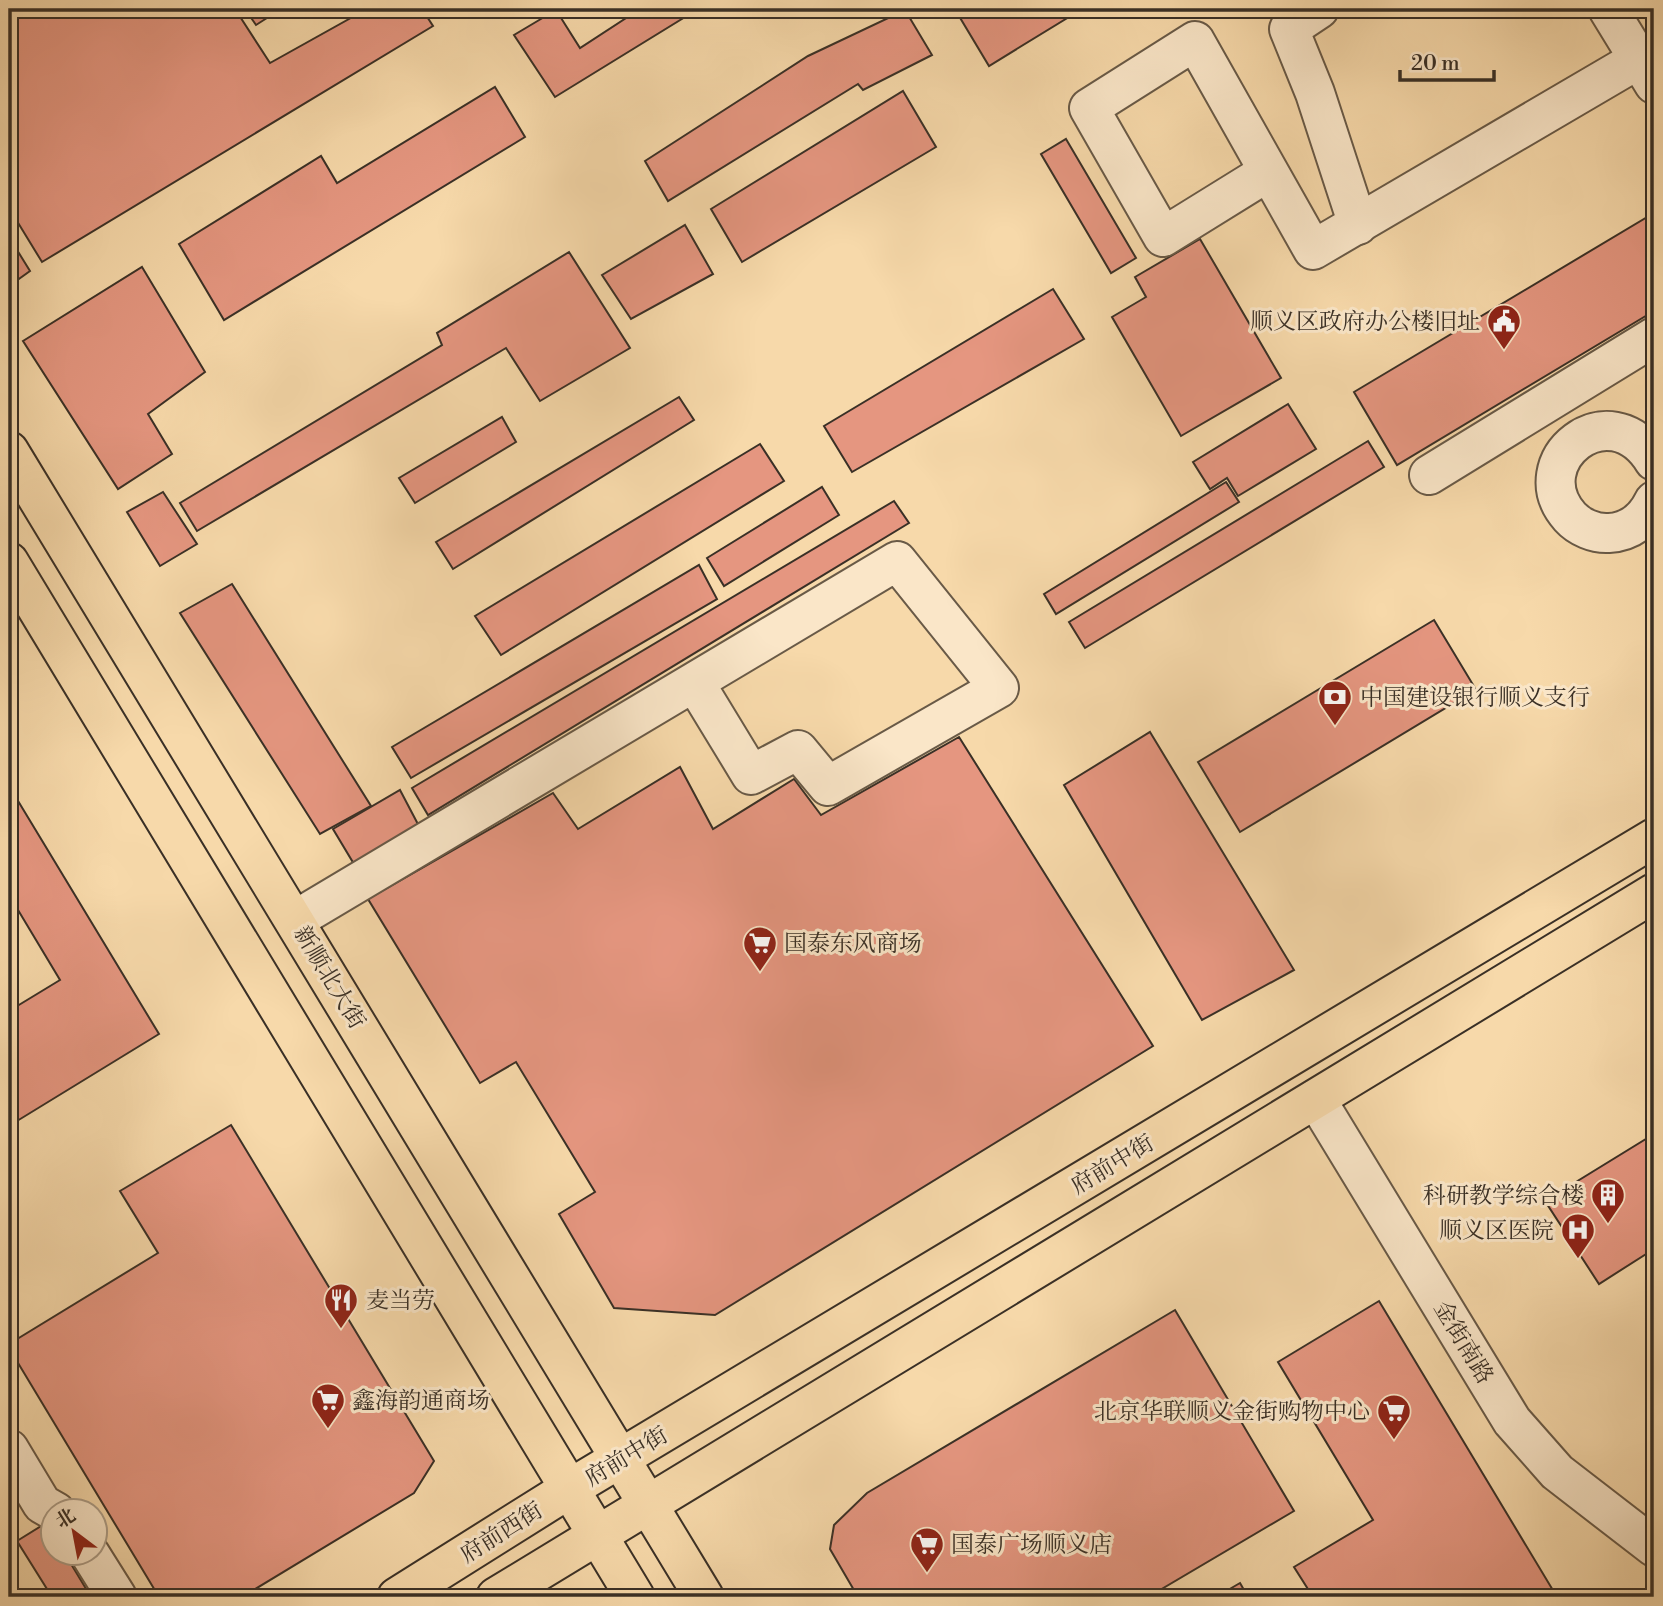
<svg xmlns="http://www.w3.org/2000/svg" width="1663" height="1606" font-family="'Libre Bodoni','Noto Serif SC',serif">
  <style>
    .building { fill: #e59680; stroke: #3a3026; stroke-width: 2 }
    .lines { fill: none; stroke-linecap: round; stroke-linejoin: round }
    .minor-casing { stroke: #695a47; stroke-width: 42 }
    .major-casing { stroke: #3a3026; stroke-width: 42 }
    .minor { stroke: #fae6c8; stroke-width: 38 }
    .major { stroke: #f7d9aa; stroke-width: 38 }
    .labels { text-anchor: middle; stroke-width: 6; stroke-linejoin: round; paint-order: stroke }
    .poi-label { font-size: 23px; fill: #3a3026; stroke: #fae6c8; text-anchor: start }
    .street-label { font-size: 23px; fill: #3a3026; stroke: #fae6c8 }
  </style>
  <rect width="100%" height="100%" fill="#f7d9aa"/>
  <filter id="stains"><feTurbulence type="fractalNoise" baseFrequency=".00286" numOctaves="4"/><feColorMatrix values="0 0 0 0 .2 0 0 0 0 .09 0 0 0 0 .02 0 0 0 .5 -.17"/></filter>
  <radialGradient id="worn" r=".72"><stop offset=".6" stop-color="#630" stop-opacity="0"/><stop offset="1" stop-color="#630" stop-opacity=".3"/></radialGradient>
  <g class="building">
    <path d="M9,9H235L270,63L367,9H422L433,26L42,262L9,208Z"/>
    <path d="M245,9H281L256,25Z"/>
    <path d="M640,9H698L555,97L514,35L556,10L580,48Z"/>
    <path d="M970,9H1082L989,66L959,16Z"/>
    <path d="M905,10L932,55L863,90L858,84L668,201L645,161L808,56Z"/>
    <path d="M495,87L525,137L224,320L179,244L321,156L337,183Z"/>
    <path d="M903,91L936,147L742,262L711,209Z"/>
    <path d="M1066,139L1136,258L1111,273L1041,154Z"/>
    <path d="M1654,213V311L1397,465L1354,392Z"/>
    <path d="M685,225L713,274L631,319L602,275Z"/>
    <path d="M9,237L30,271L9,286Z"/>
    <path d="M1200,239L1281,378L1181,436L1112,317L1146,297L1135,277Z"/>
    <path d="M569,252L630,348L540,401L506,348L197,531L180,503L442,345L437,333Z"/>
    <path d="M142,267L205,372L148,414L172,454L118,489L23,341Z"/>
    <path d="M1053,289L1084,339L852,472L824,426Z"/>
    <path d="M679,397L694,420L453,569L436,542Z"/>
    <path d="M1288,404L1316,449L1238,496L1227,478L1210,489L1193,462Z"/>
    <path d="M502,417L516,442L415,503L399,478Z"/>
    <path d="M1368,441L1384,467L1085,648L1069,622Z"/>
    <path d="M760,444L784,481L501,655L475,616Z"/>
    <path d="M1226,482L1239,502L1056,614L1044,594Z"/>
    <path d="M822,487L839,515L724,586L707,558Z"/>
    <path d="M163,492L197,544L160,566L127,512Z"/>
    <path d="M894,501L909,523L428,815L412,788Z"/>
    <path d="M699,565L717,599L411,778L392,747Z"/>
    <path d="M232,584L371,806L320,834L180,613Z"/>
    <path d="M1434,620L1478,693L1474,691L1240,832L1198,762Z"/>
    <path d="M1150,732L1294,970L1202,1020L1064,785Z"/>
    <path d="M959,737L1153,1046L715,1315L614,1308L559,1214L595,1192L516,1062L480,1083L368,899L553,793L578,829L680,767L713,829L794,779L821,815Z"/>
    <path d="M9,786L159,1034L17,1121L9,1108V1011L60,980L9,895Z"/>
    <path d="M400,790L421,830L357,869L333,829Z"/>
    <path d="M231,1125L434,1461L414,1493L242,1597H159L9,1348V1344L158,1253L120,1191Z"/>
    <path d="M1654,1134V1249L1599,1284L1545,1201Z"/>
    <path d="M1379,1301L1557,1597H1313L1294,1567L1373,1520L1278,1362Z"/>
    <path d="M1175,1310L1294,1511L1148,1597H858L830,1549L834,1525L867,1493Z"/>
    <path d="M46,1523L52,1534V1554H65L91,1597H52L17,1541Z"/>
    <path d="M9,1575L22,1597H9Z"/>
    <path d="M1240,1583L1248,1597H1216Z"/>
  </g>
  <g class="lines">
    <g class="minor-casing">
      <g id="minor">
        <path d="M1319,9L1289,29L1315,93L1358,225"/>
        <path d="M1608,9L1654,84"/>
        <path d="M1268,172L1163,237L1089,108L1195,41L1313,250L1639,59"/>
        <path d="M1654,461C1609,389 1521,462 1570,517C1579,527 1595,534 1609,533C1630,532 1645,520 1654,501"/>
        <path d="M1429,475L1654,337"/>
        <path d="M295,920L897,561L999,688L828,786L798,750L751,775L695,683"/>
        <path d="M1316,1099L1512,1421L1557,1472L1654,1547"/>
        <path d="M9,1449L42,1504L56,1512"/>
        <path d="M90,1554L117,1597"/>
      </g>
    </g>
    <g class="major-casing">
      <g id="major">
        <path d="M9,451L704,1597"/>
        <path d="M9,562L635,1597"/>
        <path d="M397,1597L569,1489L1654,838"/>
        <path d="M496,1597L1654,893"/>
      </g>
    </g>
    <use href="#minor" class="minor"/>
    <use href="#major" class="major"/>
  </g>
  <defs>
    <g id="civic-pin" transform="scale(1.75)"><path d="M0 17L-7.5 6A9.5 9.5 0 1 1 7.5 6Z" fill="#8f2418" stroke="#fae6c8"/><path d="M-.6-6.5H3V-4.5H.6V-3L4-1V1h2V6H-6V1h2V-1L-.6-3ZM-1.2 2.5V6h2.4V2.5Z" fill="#fff"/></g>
    <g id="bank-pin" transform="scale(1.75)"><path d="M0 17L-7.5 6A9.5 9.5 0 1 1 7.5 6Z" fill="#8f2418" stroke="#fae6c8"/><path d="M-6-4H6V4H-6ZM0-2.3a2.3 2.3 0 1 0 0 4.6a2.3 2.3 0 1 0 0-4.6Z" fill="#fff"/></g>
    <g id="supermarket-pin" transform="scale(1.75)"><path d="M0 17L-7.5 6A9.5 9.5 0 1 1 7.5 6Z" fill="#8f2418" stroke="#fae6c8"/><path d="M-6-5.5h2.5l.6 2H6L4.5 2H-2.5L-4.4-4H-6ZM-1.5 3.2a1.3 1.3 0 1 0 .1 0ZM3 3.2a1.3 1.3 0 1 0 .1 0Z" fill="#fff"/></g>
    <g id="building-pin" transform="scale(1.75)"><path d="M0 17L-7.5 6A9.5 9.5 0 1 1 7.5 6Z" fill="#8f2418" stroke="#fae6c8"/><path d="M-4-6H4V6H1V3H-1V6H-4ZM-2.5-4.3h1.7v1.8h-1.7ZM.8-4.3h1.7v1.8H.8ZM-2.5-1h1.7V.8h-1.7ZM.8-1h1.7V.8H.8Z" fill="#fff"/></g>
    <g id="hospital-pin" transform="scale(1.75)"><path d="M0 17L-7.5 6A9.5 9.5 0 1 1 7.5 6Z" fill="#8f2418" stroke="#fae6c8"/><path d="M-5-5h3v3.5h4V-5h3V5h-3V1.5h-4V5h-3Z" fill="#fff"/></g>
    <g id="restaurant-pin" transform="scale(1.75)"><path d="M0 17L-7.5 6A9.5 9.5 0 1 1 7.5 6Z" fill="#8f2418" stroke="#fae6c8"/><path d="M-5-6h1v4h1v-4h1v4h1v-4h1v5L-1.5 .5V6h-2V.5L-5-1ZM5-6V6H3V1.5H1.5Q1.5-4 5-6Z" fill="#fff"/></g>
  </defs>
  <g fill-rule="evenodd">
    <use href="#civic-pin" x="1504" y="321"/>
    <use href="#bank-pin" x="1335" y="697"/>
    <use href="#supermarket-pin" x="760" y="943"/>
    <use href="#building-pin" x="1608" y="1195"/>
    <use href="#hospital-pin" x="1578" y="1230"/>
    <use href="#restaurant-pin" x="341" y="1300"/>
    <use href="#supermarket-pin" x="328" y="1400"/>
    <use href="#supermarket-pin" x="1394" y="1411"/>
    <use href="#supermarket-pin" x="927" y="1544"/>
  </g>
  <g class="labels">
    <g class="poi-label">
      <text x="1480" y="329" text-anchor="end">顺义区政府办公楼旧址</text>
      <text x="1360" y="705">中国建设银行顺义支行</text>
      <text x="784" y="951">国泰东风商场</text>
      <text x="1584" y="1203" text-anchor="end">科研教学综合楼</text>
      <text x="1554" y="1238" text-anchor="end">顺义区医院</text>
      <text x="366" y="1308">麦当劳</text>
      <text x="352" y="1408">鑫海韵通商场</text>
      <text x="1370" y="1419" text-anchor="end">北京华联顺义金街购物中心</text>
      <text x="951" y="1552">国泰广场顺义店</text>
    </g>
    <g class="street-label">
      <text transform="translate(330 977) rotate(59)" y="8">新顺北大街</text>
      <text transform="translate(1112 1164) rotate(-31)" y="8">府前中街</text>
      <text transform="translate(1464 1342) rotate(59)" y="8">金街南路</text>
      <text transform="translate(626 1456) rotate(-31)" y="8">府前中街</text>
      <text transform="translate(501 1532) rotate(-32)" y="8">府前西街</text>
    </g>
  </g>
  <rect width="1663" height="1606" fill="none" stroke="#f7d9aa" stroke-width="35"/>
  <rect x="10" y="10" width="1642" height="1585" fill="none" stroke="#3a3026" stroke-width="3.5"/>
  <rect x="18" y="18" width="1628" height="1571" fill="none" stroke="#3a3026" stroke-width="2"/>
  <g transform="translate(74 1532) rotate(328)"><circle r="33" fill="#fae6c8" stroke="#ad9d87" stroke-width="2"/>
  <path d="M0-5L12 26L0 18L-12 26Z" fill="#8f2418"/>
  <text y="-10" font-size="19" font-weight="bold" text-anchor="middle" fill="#3a3026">北</text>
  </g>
  <path d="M1400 70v10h94v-10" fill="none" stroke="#3a3026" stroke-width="3.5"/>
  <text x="1411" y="70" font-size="21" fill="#3a3026" stroke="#fae6c8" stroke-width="5" paint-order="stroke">20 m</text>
  <rect width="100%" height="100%" filter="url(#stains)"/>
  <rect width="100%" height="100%" fill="url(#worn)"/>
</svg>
